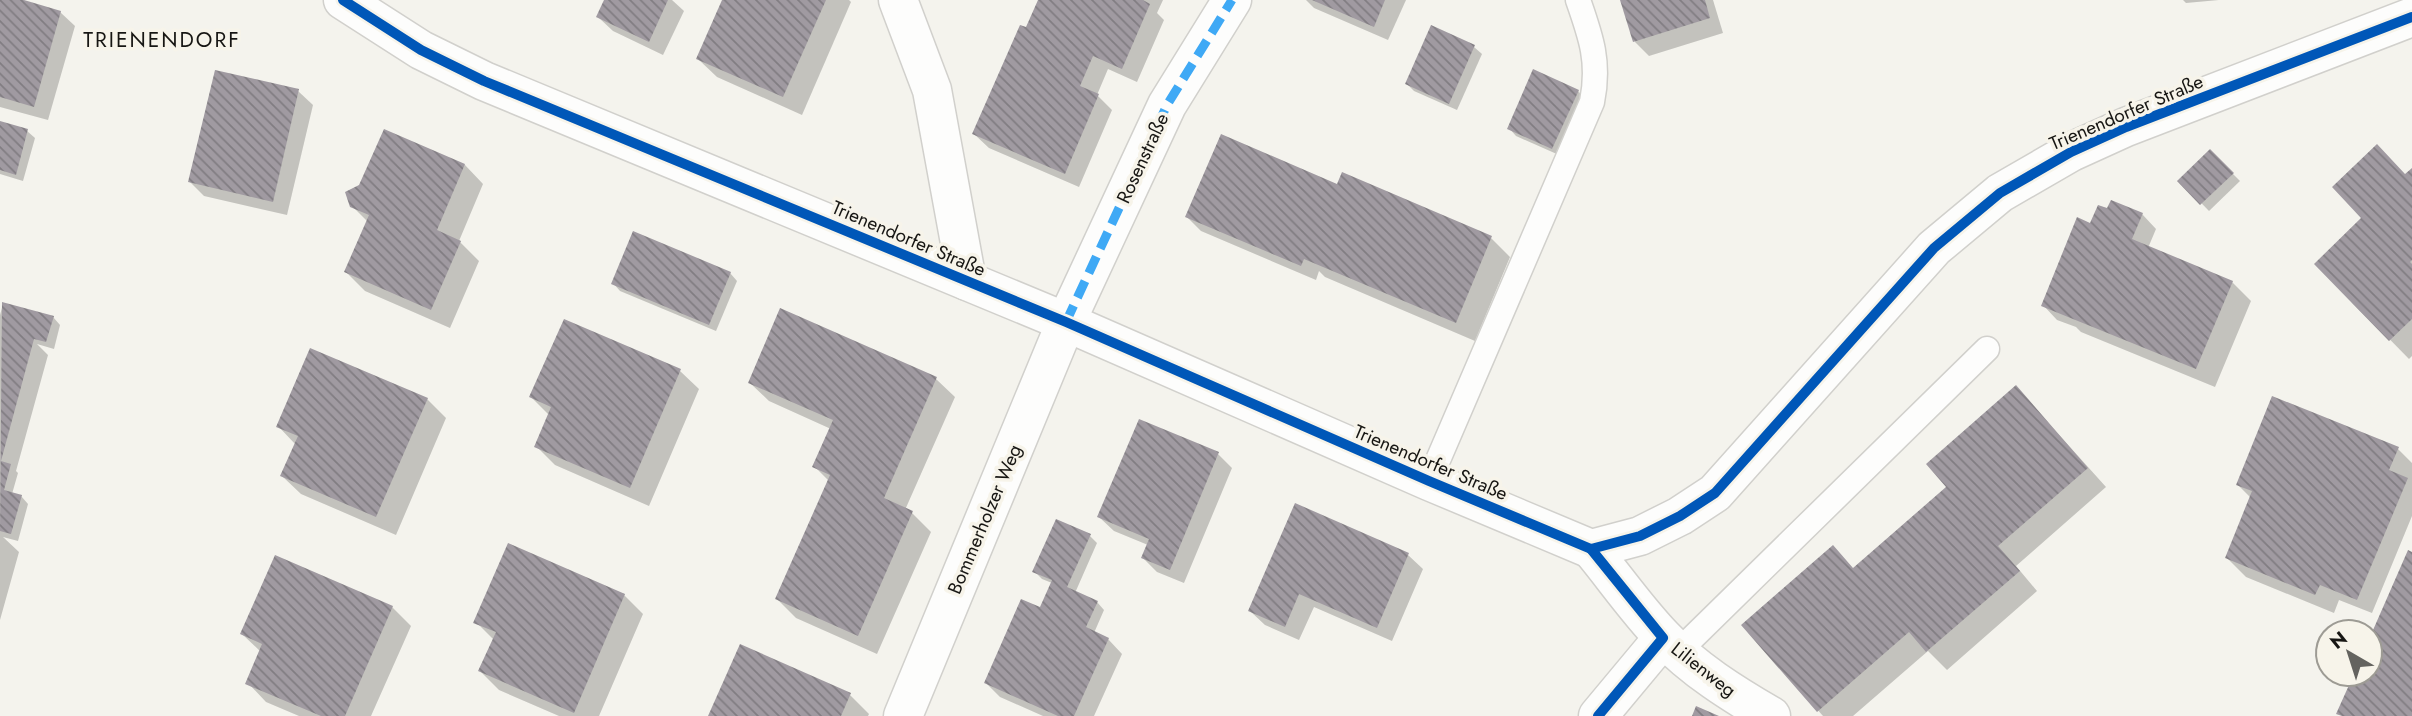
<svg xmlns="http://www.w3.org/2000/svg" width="2412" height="716" font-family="Jost,sans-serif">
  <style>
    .shadow { fill: #0003 }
    .building { fill: url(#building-back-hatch) }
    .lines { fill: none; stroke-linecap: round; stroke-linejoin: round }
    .lane-casing { stroke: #d1d0cc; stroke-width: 27 }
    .street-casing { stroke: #d1d0cc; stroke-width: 41 }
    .lane { stroke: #fdfdfc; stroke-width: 24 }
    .street { stroke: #fdfdfc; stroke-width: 38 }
    .quiet { stroke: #3fa9f5; stroke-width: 9; stroke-dasharray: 18 9; stroke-linecap: butt }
    .cycleway-casing { stroke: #f7f4ea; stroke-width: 15 }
    .cycleway { stroke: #0057b8; stroke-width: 10 }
    .labels { text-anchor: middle; stroke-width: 7; stroke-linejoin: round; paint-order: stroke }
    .street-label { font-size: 19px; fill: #171613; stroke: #f7f4ea }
    .neighbourhood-label { font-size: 21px; letter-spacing: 2px; fill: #171613; stroke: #f7f4ea }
  </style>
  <defs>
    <pattern id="building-back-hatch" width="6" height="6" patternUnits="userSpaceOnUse" patternTransform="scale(1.75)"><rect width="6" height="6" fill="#a09aa1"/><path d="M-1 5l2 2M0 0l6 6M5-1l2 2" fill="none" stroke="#817d82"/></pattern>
  </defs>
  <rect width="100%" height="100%" fill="#f4f3ed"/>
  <g class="shadow">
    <path d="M0,0H18L60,12L75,26L48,120L0,107Z"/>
    <path d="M606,0H672L684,11L663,55L613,31L598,17Z"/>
    <path d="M724,0H849L851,2L802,115L717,77L698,59Z"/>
    <path d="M1040,0H1163L1157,13L1164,20L1137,82L1108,69L1097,95L1112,110L1079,187L989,148L974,134Z"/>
    <path d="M1306,0H1406L1388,40L1314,8Z"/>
    <path d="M1622,0H1713L1723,33L1649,56L1635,42Z"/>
    <path d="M2183,0H2219L2186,3Z"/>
    <path d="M1432,28L1474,47L1482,54L1457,110L1414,91L1407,84Z"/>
    <path d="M298,91L313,105L287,215L204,196L190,182Z"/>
    <path d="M1578,91L1585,99L1559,155L1516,136L1509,128Z"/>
    <path d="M0,123L27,131L35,138L23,181L0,174Z"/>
    <path d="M385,131L465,165L483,184L459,241L479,261L450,328L365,291L346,272L368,222L352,206Z"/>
    <path d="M2210,151L2240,181L2209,211L2180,181Z"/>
    <path d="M2412,170V356L2409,359L2316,264Z"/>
    <path d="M1343,175L1491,238L1510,257L1475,341L1325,277L1319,271L1316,280L1201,231L1187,217L1338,186Z"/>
    <path d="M2142,214L2156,229L2148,248L2232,282L2251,301L2215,387L2081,332L2076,327L2057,320L2043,305L2091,225Z"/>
    <path d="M730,273L737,281L716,331L620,291L613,283Z"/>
    <path d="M3,304L53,317L60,325L54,349L37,344L48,355L16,471L18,473L12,494L21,496L28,504L18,541L3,537L19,552L0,620V315Z"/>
    <path d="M781,311L936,379L955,397L905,510L912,513L931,532L877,654L796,618L777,599L829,481L814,466L831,429L769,401L750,383Z"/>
    <path d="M680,371L699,389L649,506L555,465L536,446L549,415L531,397Z"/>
    <path d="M2016,387L2106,487L2016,566L2037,591L1947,670L1928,651L1853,716H1823L1743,625L1854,569L1948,487Z"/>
    <path d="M427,399L446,418L396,535L301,494L282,476L296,445L278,426Z"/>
    <path d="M2398,449L2412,463V516L2372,613L2339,600L2334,613L2246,577L2227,558L2251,498L2238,485Z"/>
    <path d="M1218,454L1232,468L1184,583L1157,572L1143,558L1148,545L1114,531L1099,517Z"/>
    <path d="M1296,506L1408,555L1423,569L1392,641L1314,607L1299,640L1265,625L1250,611Z"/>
    <path d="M1090,536L1097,543L1075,593L1097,602L1104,610L1094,633L1108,639L1122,654L1094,716H1043L1000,697L986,683L1048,612L1052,583L1042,579L1034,571Z"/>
    <path d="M624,595L643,614L599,716H559L499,690L480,671L494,640L476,622Z"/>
    <path d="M392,607L411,626L371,716H299L266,702L248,683L261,652L242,634Z"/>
    <path d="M850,695L869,714L868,716H710Z"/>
  </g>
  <g class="building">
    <path d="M0,0H24L61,11L34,107L0,97Z"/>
    <path d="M604,0H668L649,42L596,17Z"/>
    <path d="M722,0H826L783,97L696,59Z"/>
    <path d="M1038,0H1143L1150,4L1122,69L1093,56L1080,86L1099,94L1065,174L972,134L1020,25L1026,27Z"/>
    <path d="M1312,0H1385L1374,27Z"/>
    <path d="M1620,0H1705L1710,18L1633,42Z"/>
    <path d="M1431,25L1475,45L1449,104L1405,84Z"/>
    <path d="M1533,69L1579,90L1552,149L1507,129Z"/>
    <path d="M215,70L299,89L273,202L188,182Z"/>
    <path d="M0,121L28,129L16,175L0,170Z"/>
    <path d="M384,129L465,164L437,230L461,241L431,310L344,272L369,215L350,207L345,192L359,185Z"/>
    <path d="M1221,134L1337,184L1342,172L1492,236L1456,323L1304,259L1301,266L1185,217Z"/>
    <path d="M2377,144L2405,174L2412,168V260L2410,262L2412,264V319L2389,341L2314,264L2361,218L2332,187Z"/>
    <path d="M2210,149L2234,173L2200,205L2177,181Z"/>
    <path d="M2111,200L2143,213L2132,239L2233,281L2196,369L2041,306L2077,217L2090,223L2098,205L2107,208Z"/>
    <path d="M633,231L731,272L709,325L611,284Z"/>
    <path d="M2,302L54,316L46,342L34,339L1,461L11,464L4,490L22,495L11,534L0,531Z"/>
    <path d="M780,308L937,377L884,498L913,511L858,636L775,599L830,475L812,467L833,420L748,383Z"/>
    <path d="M564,319L681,369L630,488L534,447L551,407L529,397Z"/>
    <path d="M310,348L428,398L376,517L280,476L298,436L276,427Z"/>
    <path d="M2016,385L2088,468L1998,546L2020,571L1926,652L1909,632L1817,712L1741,625L1833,545L1853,568L1946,487L1926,464Z"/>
    <path d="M2272,396L2399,447L2389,470L2408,478L2357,600L2320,585L2315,595L2225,558L2252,491L2236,485Z"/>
    <path d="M1139,419L1219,452L1170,570L1141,558L1149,539L1097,517Z"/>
    <path d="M1295,503L1409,553L1377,628L1299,594L1285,627L1248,611Z"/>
    <path d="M1056,519L1091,534L1067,587L1098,601L1086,627L1109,638L1074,716H1058L984,683L1021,599L1040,607L1052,580L1032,572Z"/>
    <path d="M508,543L625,594L574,713L478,671L496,632L473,623Z"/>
    <path d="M2408,550L2412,552V716H2342L2336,714L2354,674H2370V637Z"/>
    <path d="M275,555L393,606L345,716H321L245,684L262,644L240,634Z"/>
    <path d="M740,644L851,693L841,716H708Z"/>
    <path d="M1696,706L1719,716H1692Z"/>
  </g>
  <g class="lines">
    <g class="lane-casing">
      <g id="lane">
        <path d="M1429,481L1592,102C1600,62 1591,37 1578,0"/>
        <path d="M1679,651L1987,349"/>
      </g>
    </g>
    <g class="street-casing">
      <g id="street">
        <path d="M343,0L421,50L484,81L1066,322L1429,481L1591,549L1640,536L1680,516L1715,493L1934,248L2000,193L2071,152L2126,127L2412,17"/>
        <path d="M898,0L932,90L967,281"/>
        <path d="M1591,549C1615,578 1637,610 1663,637C1693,669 1733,694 1771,716"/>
        <path d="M903,716L1066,322L1167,105L1232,0"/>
        <path d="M1598,716L1663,638"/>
      </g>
    </g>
    <use href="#lane" class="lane"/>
    <use href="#street" class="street"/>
    <path class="quiet" d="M1066,322L1167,105L1232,0"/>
    <g class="cycleway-casing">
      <g id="cycleway">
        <path d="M343,0L421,50L484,81L1066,322L1429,481L1591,549L1640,536L1680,516L1715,493L1934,248L2000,193L2071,152L2126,127L2412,17"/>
        <path d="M1591,549L1663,638L1598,716"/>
      </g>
    </g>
    <use href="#cycleway" class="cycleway"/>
  </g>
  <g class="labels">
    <g class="street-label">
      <text transform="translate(2126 112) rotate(-23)" y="7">Trienendorfer Straße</text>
      <text transform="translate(1142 158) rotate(-65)" y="7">Rosenstraße</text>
      <text transform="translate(909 238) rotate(23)" y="7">Trienendorfer Straße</text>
      <text transform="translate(1431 462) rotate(23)" y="7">Trienendorfer Straße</text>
      <text transform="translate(984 519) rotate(-67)" y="7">Bommerholzer Weg</text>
      <text transform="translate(1704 669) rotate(38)" y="7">Lilienweg</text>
    </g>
    <g class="neighbourhood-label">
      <text x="162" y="47">TRIENENDORF</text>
    </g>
  </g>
  <g transform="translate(2349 653) rotate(321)"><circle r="33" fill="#f7f4ea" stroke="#9d9b94" stroke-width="2"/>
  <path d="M0-5L12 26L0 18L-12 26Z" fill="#64635f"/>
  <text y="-10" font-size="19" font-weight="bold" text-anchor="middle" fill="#171613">N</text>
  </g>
</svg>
